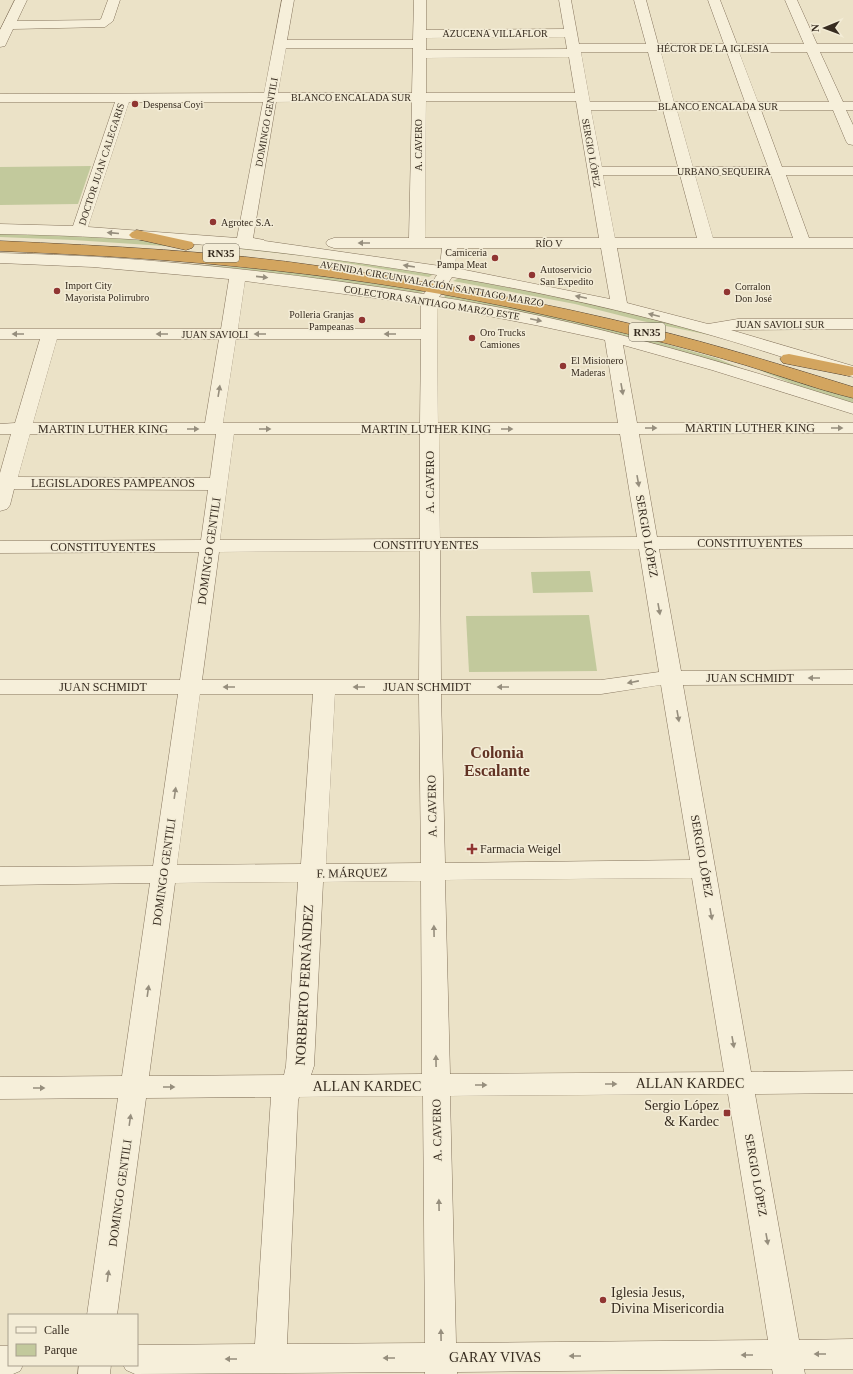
<svg xmlns="http://www.w3.org/2000/svg" width="853" height="1374" font-family="Georgia,serif">
  <style>
    .green { fill: #c2c99c }
    .lines { fill: none; stroke-linecap: round; stroke-linejoin: round }
    .minor-casing { stroke: #86755e; stroke-width: 1 }
    .highway-casing { stroke: #544332; stroke-width: 1 }
    .minor { fill: #f6efda; fill-rule: evenodd }
    .highway { fill: #d3a55f; fill-rule: evenodd }
    .oneway { fill: #968e7d }
    .poi-dot { fill: #903532; stroke: #f3ecd6; stroke-width: 1.5 }
    .labels { text-anchor: middle; stroke-width: 3; stroke-linejoin: round; paint-order: stroke }
    .far-street-label { font-size: 10px; fill: #372c20; stroke: #f3ecd6 }
    .far-poi-label { font-size: 10px; fill: #372c20; stroke: #f3ecd6; text-anchor: start }
    .shield { fill: #f3ecd6; stroke: #6f6657; stroke-width: 1 }
    .shield-label { font-size: 11px; font-weight: bold; fill: #372c20 }
    .street-label { font-size: 12px; fill: #372c20; stroke: #f3ecd6 }
    .poi-label { font-size: 12px; fill: #372c20; stroke: #f3ecd6; text-anchor: start }
    .near-street-label { font-size: 14px; fill: #372c20; stroke: #f3ecd6 }
    .near-poi-label { font-size: 14px; fill: #372c20; stroke: #f3ecd6; text-anchor: end }
    .district-label { font-size: 16px; font-weight: bold; fill: #613223; stroke: #f3ecd6 }
  </style>
  <rect width="100%" height="100%" fill="#ebe2c7"/>
  <g class="green">
    <path d="M91,166L78,204L0,205V167Z"/>
    <path d="M0,232L122,236L180,247L73,240L0,237Z"/>
    <path d="M183,242L238,245L430,273L432,275L429,277L305,256L212,246Z"/>
    <path d="M92,258L270,269L425,290L420,294Z"/>
    <path d="M459,278L621,309L714,336L642,321L575,304L453,281Z"/>
    <path d="M444,294L580,320L716,358L750,372L445,298Z"/>
    <path d="M754,368L853,397V405L815,393Z"/>
    <path d="M590,571L593,592L533,593L531,572Z"/>
    <path d="M589,615L597,671L469,672L466,616Z"/>
  </g>
  <g class="lines">
    <g class="minor-casing">
      <g id="minor">
        <path d="M15,0H27L17,21L99,20L101,19L108,0H120L113,21L105,27L13,29L5,46L0,47V30Z"/>
        <path d="M282,0H294L287,40H413L414,0H426V30L564,29L559,0H571L579,44H646L634,0H646L658,44H724L708,0H720L737,44H804L785,0H797L817,44H853V52H820L843,102H853V110H846L853,125V145L848,144L846,141L833,110H761L782,167H853V175H786L809,238H853V248H617L627,303L708,324L738,319H853V329L731,330L853,366V377C806,366 760,349 714,336C628,311 540,292 452,277L439,297C581,319 717,360 853,403V414L712,370L623,345L637,423H853V433L639,434L657,537L853,536V548L659,549L681,671L853,670V684L683,685L751,1072L853,1071V1093L755,1094L799,1340L853,1339V1369H804L805,1374H773L772,1369L457,1372V1374H425V1372L135,1374L126,1370L123,1365H137V1345L255,1344L271,1097L146,1098L117,1315H87L118,1098L0,1099V1077L122,1076L150,883L0,885V867L153,866L178,694H0V680H180L199,552L0,553V541L201,540L208,490L14,489L10,505L7,509L0,511V473L11,434H0V424L15,423L40,339H0V329H221L229,279L93,267L0,263V253C142,256 284,272 424,294L437,275C292,251 147,236 0,234V224L73,226L115,102H0V94L264,93ZM565,37L567,49L426,50V38ZM286,48H413L412,93H278ZM581,52H648L661,102H590ZM661,52H727L745,102H674ZM739,52H807L829,102H758ZM569,57L575,93H426V58ZM412,101L409,238H334L328,240L326,243L328,246L334,248H442L440,266L265,241L264,240L253,238L276,102ZM426,101H576L599,238H425ZM129,102H263L237,238L88,227ZM591,110H663L678,167H602ZM677,110H747L768,167H693ZM603,175H680L697,238H615ZM695,175H771L793,238H713ZM457,248H601L610,299L455,268ZM245,281L421,304V329H238ZM437,306L540,326L605,340L618,423H438ZM57,339H219L205,423H33ZM236,339H421L420,423H223ZM30,434H216L210,478L18,477ZM234,434H420V539L220,540ZM439,434H620L637,537L440,538ZM639,549L659,672L601,680H441L440,550ZM420,551L419,680H202L219,552ZM661,685L690,860L445,863L441,694H601ZM200,694H313L301,864L177,865ZM335,694H419L421,863L326,864ZM692,878L724,1072L450,1074L445,880ZM421,881L422,1074L311,1075L314,1066L323,882ZM298,882L286,1066L284,1075L149,1076L175,883ZM728,1094L768,1340L456,1343L450,1096ZM423,1096L425,1343L287,1344L298,1101L299,1097Z"/>
        <path d="M0,1346H9V1365H23L20,1371L13,1374H0Z"/>
        <path d="M79,1365H111L110,1374H78Z"/>
      </g>
    </g>
    <g class="highway-casing">
      <g id="highway">
        <path d="M137,230L192,242L194,245L192,248L186,250L132,238L129,235L132,232Z"/>
        <path d="M0,241C109,246 218,251 326,267C434,282 542,302 648,328C717,345 785,366 853,387V398C816,389 781,376 745,365C678,345 609,329 541,314C363,274 182,258 0,251Z"/>
        <path d="M789,354L853,367V375L849,376L783,363L780,359L783,355Z"/>
      </g>
    </g>
    <use href="#minor" class="minor"/>
    <use href="#highway" class="highway"/>
  </g>
  <defs><path id="oneway-solid" d="M-6-.8H1V-3.2L6.5 0L1 3.2V.8H-6Z"/></defs>
  <g class="oneway">
    <use href="#oneway-solid" transform="translate(113 233) rotate(-175)"/>
    <use href="#oneway-solid" transform="translate(364 243) rotate(180)"/>
    <use href="#oneway-solid" transform="translate(409 266) rotate(-171)"/>
    <use href="#oneway-solid" transform="translate(262 277) rotate(6)"/>
    <use href="#oneway-solid" transform="translate(581 297) rotate(-168)"/>
    <use href="#oneway-solid" transform="translate(654 315) rotate(-166)"/>
    <use href="#oneway-solid" transform="translate(536 320) rotate(12)"/>
    <use href="#oneway-solid" transform="translate(18 334) rotate(-180)"/>
    <use href="#oneway-solid" transform="translate(162 334) rotate(-180)"/>
    <use href="#oneway-solid" transform="translate(260 334) rotate(-180)"/>
    <use href="#oneway-solid" transform="translate(390 334) rotate(-180)"/>
    <use href="#oneway-solid" transform="translate(622 389) rotate(80)"/>
    <use href="#oneway-solid" transform="translate(219 391) rotate(-81)"/>
    <use href="#oneway-solid" transform="translate(651 428)"/>
    <use href="#oneway-solid" transform="translate(837 428)"/>
    <use href="#oneway-solid" transform="translate(193 429)"/>
    <use href="#oneway-solid" transform="translate(265 429)"/>
    <use href="#oneway-solid" transform="translate(507 429)"/>
    <use href="#oneway-solid" transform="translate(638 481) rotate(80)"/>
    <use href="#oneway-solid" transform="translate(659 609) rotate(80)"/>
    <use href="#oneway-solid" transform="translate(814 678) rotate(180)"/>
    <use href="#oneway-solid" transform="translate(633 682) rotate(169)"/>
    <use href="#oneway-solid" transform="translate(229 687) rotate(180)"/>
    <use href="#oneway-solid" transform="translate(359 687) rotate(180)"/>
    <use href="#oneway-solid" transform="translate(503 687) rotate(180)"/>
    <use href="#oneway-solid" transform="translate(678 716) rotate(80)"/>
    <use href="#oneway-solid" transform="translate(175 793) rotate(-82)"/>
    <use href="#oneway-solid" transform="translate(711 914) rotate(80)"/>
    <use href="#oneway-solid" transform="translate(434 931) rotate(-91)"/>
    <use href="#oneway-solid" transform="translate(148 991) rotate(-82)"/>
    <use href="#oneway-solid" transform="translate(733 1042) rotate(80)"/>
    <use href="#oneway-solid" transform="translate(436 1061) rotate(-91)"/>
    <use href="#oneway-solid" transform="translate(611 1084)"/>
    <use href="#oneway-solid" transform="translate(481 1085)"/>
    <use href="#oneway-solid" transform="translate(169 1087)"/>
    <use href="#oneway-solid" transform="translate(39 1088)"/>
    <use href="#oneway-solid" transform="translate(130 1120) rotate(-82)"/>
    <use href="#oneway-solid" transform="translate(439 1205) rotate(-91)"/>
    <use href="#oneway-solid" transform="translate(767 1239) rotate(80)"/>
    <use href="#oneway-solid" transform="translate(108 1276) rotate(-82)"/>
    <use href="#oneway-solid" transform="translate(441 1335) rotate(-91)"/>
    <use href="#oneway-solid" transform="translate(820 1354) rotate(180)"/>
    <use href="#oneway-solid" transform="translate(747 1355) rotate(180)"/>
    <use href="#oneway-solid" transform="translate(575 1356) rotate(180)"/>
    <use href="#oneway-solid" transform="translate(389 1358) rotate(180)"/>
    <use href="#oneway-solid" transform="translate(231 1359) rotate(180)"/>
  </g>
  <g class="poi-dot">
    <circle cx="135" cy="104" r="4"/>
    <circle cx="213" cy="222" r="4"/>
    <circle cx="495" cy="258" r="4"/>
    <circle cx="532" cy="275" r="4"/>
    <circle cx="57" cy="291" r="4"/>
    <circle cx="727" cy="292" r="4"/>
    <circle cx="362" cy="320" r="4"/>
    <circle cx="472" cy="338" r="4"/>
    <circle cx="563" cy="366" r="4"/>
    <path d="M470 843h4v4h4v4h-4v4h-4v-4h-4v-4h4z"/>
    <rect x="723" y="1109" width="8" height="8" rx="2"/>
    <circle cx="603" cy="1300" r="4"/>
  </g>
  <g class="labels">
    <g class="far-street-label">
      <text x="495" y="37">AZUCENA VILLAFLOR</text>
      <text x="713" y="52">HÉCTOR DE LA IGLESIA</text>
      <text x="351" y="101">BLANCO ENCALADA SUR</text>
      <text x="718" y="110">BLANCO ENCALADA SUR</text>
      <text transform="translate(266 122) rotate(-80)" y="4">DOMINGO GENTILI</text>
      <text transform="translate(418 145) rotate(-90)" y="4">A. CAVERO</text>
      <text transform="translate(592 153) rotate(80)" y="4">SERGIO LÓPEZ</text>
      <text transform="translate(101 164) rotate(-72)" y="4">DOCTOR JUAN CALEGARIS</text>
      <text x="724" y="175">URBANO SEQUEIRA</text>
      <text x="549" y="247">RÍO V</text>
      <text transform="translate(432 283) rotate(10)" y="4">AVENIDA CIRCUNVALACIÓN SANTIAGO MARZO</text>
      <text transform="translate(432 302) rotate(9)" y="4">COLECTORA SANTIAGO MARZO ESTE</text>
      <text x="780" y="328">JUAN SAVIOLI SUR</text>
      <text x="215" y="338">JUAN SAVIOLI</text>
    </g>
    <g class="far-poi-label">
      <text x="143" y="108">Despensa Coyi</text>
      <text x="221" y="226">Agrotec S.A.</text>
      <text x="487" y="256" text-anchor="end">Carniceria<tspan x="487" dy="12">Pampa Meat</tspan></text>
      <text x="540" y="273">Autoservicio<tspan x="540" dy="12">San Expedito</tspan></text>
      <text x="65" y="289">Import City<tspan x="65" dy="12">Mayorista Polirrubro</tspan></text>
      <text x="735" y="290">Corralon<tspan x="735" dy="12">Don José</tspan></text>
      <text x="354" y="318" text-anchor="end">Polleria Granjas<tspan x="354" dy="12">Pampeanas</tspan></text>
      <text x="480" y="336">Oro Trucks<tspan x="480" dy="12">Camiones</tspan></text>
      <text x="571" y="364">El Misionero<tspan x="571" dy="12">Maderas</tspan></text>
    </g>
    <g class="shield">
      <rect x="203" y="244" width="36" height="18" rx="3"/>
      <rect x="629" y="323" width="36" height="18" rx="3"/>
    </g>
    <g class="shield-label">
      <text x="221" y="257">RN35</text>
      <text x="647" y="336">RN35</text>
    </g>
    <g class="street-label">
      <text x="750" y="432">MARTIN LUTHER KING</text>
      <text x="103" y="433">MARTIN LUTHER KING</text>
      <text x="426" y="433">MARTIN LUTHER KING</text>
      <text transform="translate(430 482) rotate(-90)" y="4">A. CAVERO</text>
      <text x="113" y="487">LEGISLADORES PAMPEANOS</text>
      <text transform="translate(647 536) rotate(80)" y="4">SERGIO LÓPEZ</text>
      <text x="750" y="547">CONSTITUYENTES</text>
      <text x="426" y="549">CONSTITUYENTES</text>
      <text x="103" y="551">CONSTITUYENTES</text>
      <text transform="translate(209 551) rotate(-82)" y="4">DOMINGO GENTILI</text>
      <text x="750" y="682">JUAN SCHMIDT</text>
      <text x="103" y="691">JUAN SCHMIDT</text>
      <text x="427" y="691">JUAN SCHMIDT</text>
      <text transform="translate(432 806) rotate(-91)" y="4">A. CAVERO</text>
      <text transform="translate(702 856) rotate(80)" y="4">SERGIO LÓPEZ</text>
      <text transform="translate(164 872) rotate(-82)" y="4">DOMINGO GENTILI</text>
      <text transform="translate(352 873) rotate(-1)" y="4">F. MÁRQUEZ</text>
      <text transform="translate(437 1130) rotate(-91)" y="4">A. CAVERO</text>
      <text transform="translate(756 1175) rotate(80)" y="4">SERGIO LÓPEZ</text>
      <text transform="translate(120 1193) rotate(-82)" y="4">DOMINGO GENTILI</text>
    </g>
    <g class="poi-label">
      <text x="480" y="853">Farmacia Weigel</text>
    </g>
    <g class="near-street-label">
      <text transform="translate(304 985) rotate(-87)" y="5">NORBERTO FERNÁNDEZ</text>
      <text x="690" y="1088">ALLAN KARDEC</text>
      <text x="367" y="1091">ALLAN KARDEC</text>
      <text x="495" y="1362">GARAY VIVAS</text>
    </g>
    <g class="near-poi-label">
      <text x="719" y="1110">Sergio López<tspan x="719" dy="16">&amp; Kardec</tspan></text>
      <text x="611" y="1297" text-anchor="start">Iglesia Jesus,<tspan x="611" dy="16">Divina Misericordia</tspan></text>
    </g>
    <g class="district-label">
      <text x="497" y="758">Colonia<tspan x="497" dy="18">Escalante</tspan></text>
    </g>
  </g>
  <rect x="8" y="1314" width="130" height="52" fill="#f3ecd6" stroke="#a89f8d"/>
  <rect x="16" y="1327" width="20" height="6" fill="#f6efda" stroke="#a89f8d"/>
  <text x="44" y="1334" font-size="12" fill="#372c20">Calle</text>
  <rect x="16" y="1344" width="20" height="12" fill="#c2c99c" stroke="#a89f8d"/>
  <text x="44" y="1354" font-size="12" fill="#372c20">Parque</text>
  <g transform="translate(825 28) rotate(269)" stroke="#f3ecd6" stroke-width="3" paint-order="stroke">
  <path d="M0-3L7 15L0 10L-7 15Z" fill="#372c20"/>
  <text y="-6" font-size="11" font-weight="bold" text-anchor="middle" fill="#372c20">N</text>
  </g>
</svg>
